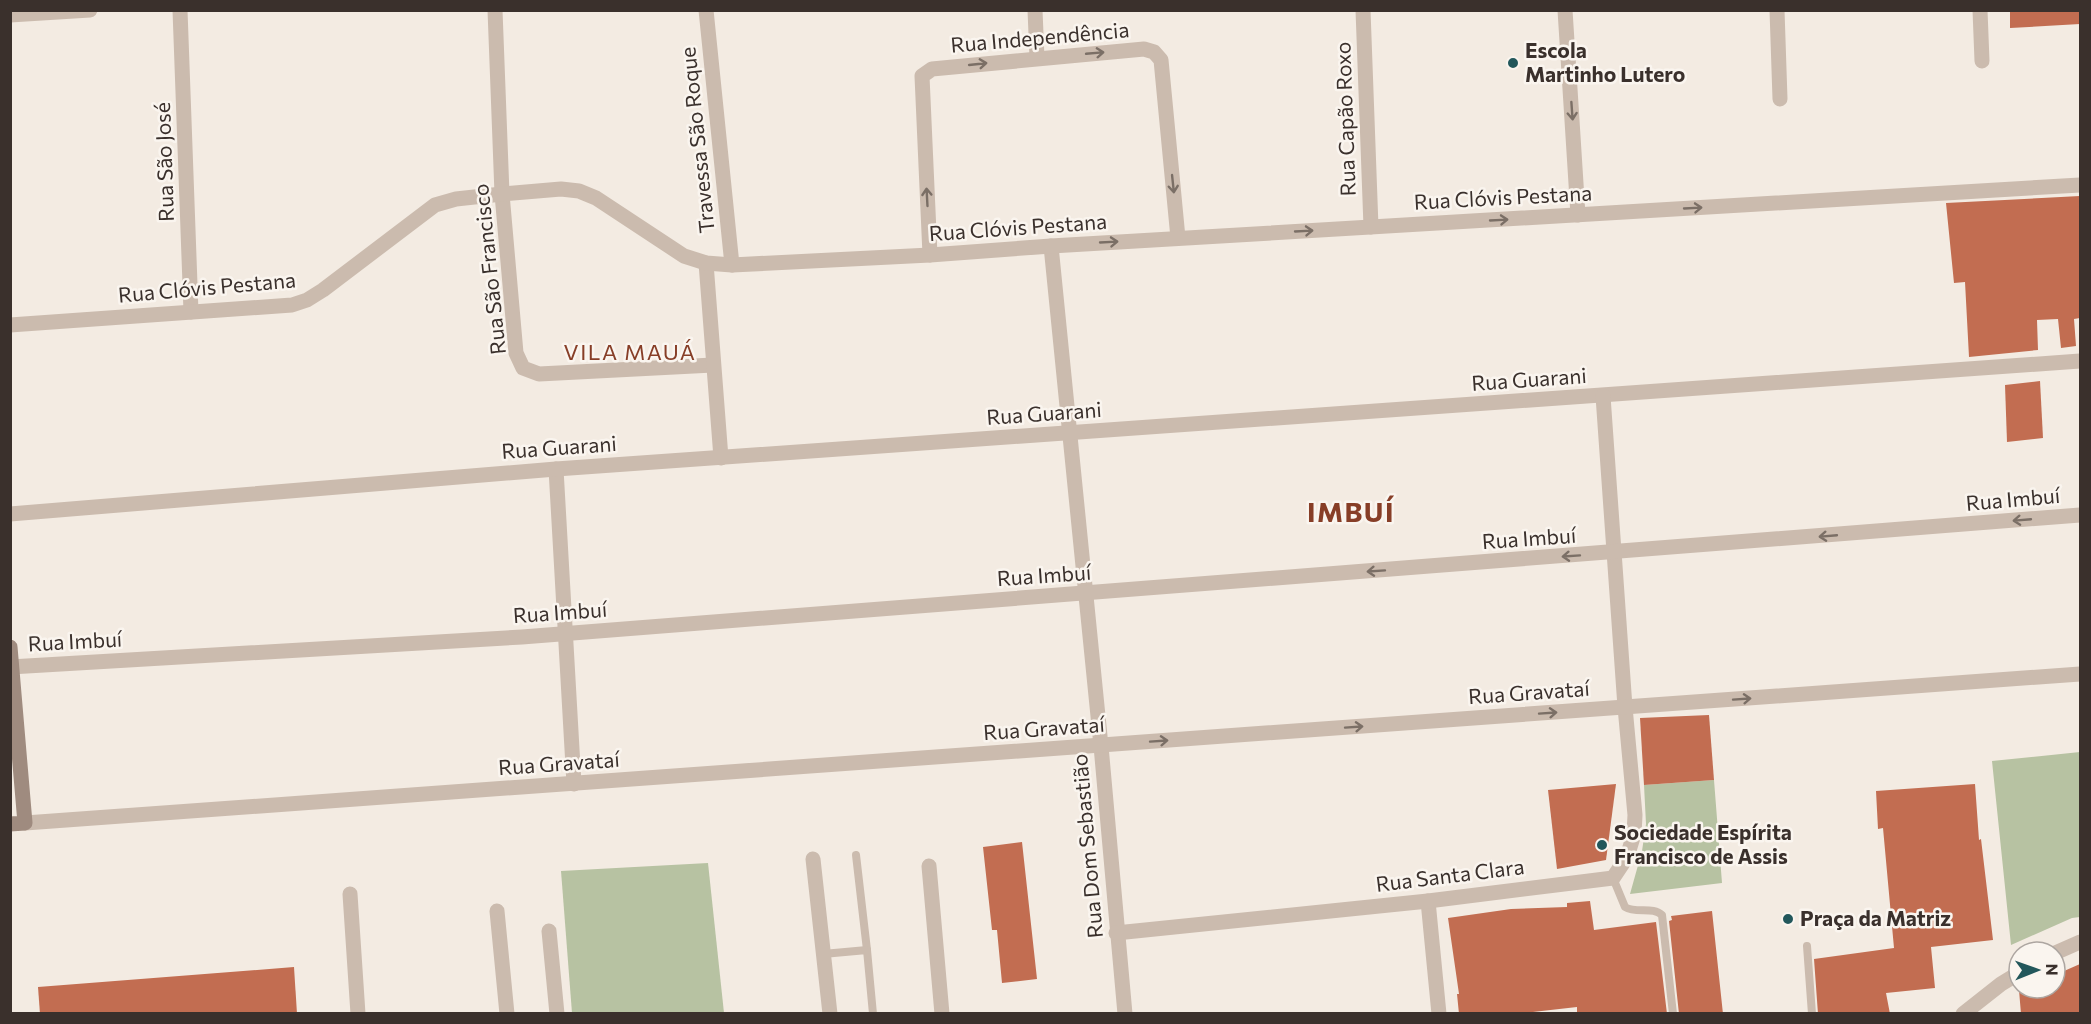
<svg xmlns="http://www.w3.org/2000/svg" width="2091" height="1024" font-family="Commissioner,sans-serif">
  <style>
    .green { fill: #b7c2a2 }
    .building { fill: #c26d51 }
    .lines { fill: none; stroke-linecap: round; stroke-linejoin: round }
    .service { stroke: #cbbbae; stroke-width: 8 }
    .minor { stroke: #cbbbae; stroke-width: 15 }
    .tertiary { stroke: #cbbbae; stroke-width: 15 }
    .secondary { stroke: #9f8b7f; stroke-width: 15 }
    .oneway { stroke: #7b6f66 }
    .poi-dot { fill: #22575b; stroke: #faf5ef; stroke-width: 2 }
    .labels { text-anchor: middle; stroke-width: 5; stroke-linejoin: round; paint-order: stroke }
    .street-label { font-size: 21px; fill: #3a302c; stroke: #faf5ef }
    .poi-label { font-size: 21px; font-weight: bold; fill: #3a302c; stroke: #faf5ef; text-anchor: start }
    .neighbourhood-label { font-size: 22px; letter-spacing: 1.5px; fill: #873e27; stroke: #faf5ef }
    .district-label { font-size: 27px; font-weight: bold; letter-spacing: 1.5px; fill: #873e27; stroke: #faf5ef }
  </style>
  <rect width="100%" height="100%" fill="#f3ebe2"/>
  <g class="green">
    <path d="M2080,752V917L2072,918L2011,945L1992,761Z"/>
    <path d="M1714,780L1722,883L1630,894L1642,851L1646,824L1644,785Z"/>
    <path d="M708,863L724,1013H572L561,871Z"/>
  </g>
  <g class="building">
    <path d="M2010,10H2080V24L2010,28Z"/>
    <path d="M2080,196V318L2074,319L2076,346L2061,348L2058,319L2037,320L2038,350L1969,357L1965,282L1954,283L1946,203Z"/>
    <path d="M2040,381L2043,438L2007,442L2005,385Z"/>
    <path d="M1709,715L1714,780L1644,785L1640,718Z"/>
    <path d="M1616,784L1606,860L1557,869L1548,790Z"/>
    <path d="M1975,784L1979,840L1981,839L1993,940L1931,947L1935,988L1886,993L1890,1014H1818L1814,959L1894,948L1883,828L1878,829L1876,791Z"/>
    <path d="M1022,842L1037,979L1002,983L997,930H992L983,847Z"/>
    <path d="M1590,901L1594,930L1656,922L1667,1014H1577V1007L1514,1014H1459L1457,994H1459L1448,918L1511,909L1567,907V903Z"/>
    <path d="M1712,911L1723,1014H1679L1669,921L1672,920L1671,916Z"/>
    <path d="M2080,964V1014H2021L2019,990L2025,988H2055V975Z"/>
    <path d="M294,967L297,1014H40L38,987Z"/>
  </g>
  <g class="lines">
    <g class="service">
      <path d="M856,855L867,950"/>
      <path d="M1613,878L1625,907C1636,914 1653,906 1662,915L1673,1014"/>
      <path d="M1807,946L1812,1014"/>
      <path d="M823,954L867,950L873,1014"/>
    </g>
    <g class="minor">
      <path d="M180,10L191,312"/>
      <path d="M495,10L502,194L516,353L523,368L539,374L713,365"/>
      <path d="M706,10L732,265"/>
      <path d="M1035,10L1037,58"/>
      <path d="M1363,10L1371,227"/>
      <path d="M1565,10L1578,215"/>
      <path d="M1777,10L1780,99"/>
      <path d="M1980,10L1982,61"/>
      <path d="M10,15L90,10"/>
      <path d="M1051,246L1101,746L1125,1014"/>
      <path d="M930,255L922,76L932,69L1144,49L1154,52L1161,60L1178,238"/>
      <path d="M706,263L721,458"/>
      <path d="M556,469L574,784"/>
      <path d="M10,514L556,469L2080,361"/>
      <path d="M813,859L830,1014"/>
      <path d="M929,866L942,1014"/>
      <path d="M350,894L358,1014"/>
      <path d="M1428,901L1439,1014"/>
      <path d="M497,911L507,1014"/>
      <path d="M549,931L557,1014"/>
      <path d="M1116,933L1428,901L1613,878L1627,857L1634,834L1635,815L1625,707L1603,396"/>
    </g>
    <g class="tertiary">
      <path d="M10,325L292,305L307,300L323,290L435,205L456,199L502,194L561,189L579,191L596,198L684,256L706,263L732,265L930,255L1051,246L2080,185"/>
      <path d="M10,667L522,637L2080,515"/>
      <path d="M25,823L2080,674"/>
      <path d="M2055,953L2080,942"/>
      <path d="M1963,1014L2001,984L2019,973"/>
    </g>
    <path class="secondary" d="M10,647L25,823L10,824"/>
  </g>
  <defs><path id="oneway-shaft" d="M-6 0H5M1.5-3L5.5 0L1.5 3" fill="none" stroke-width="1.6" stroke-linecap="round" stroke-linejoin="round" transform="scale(1.5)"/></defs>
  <g class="oneway">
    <use href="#oneway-shaft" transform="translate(1095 53) rotate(-5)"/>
    <use href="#oneway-shaft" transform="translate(978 64) rotate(-6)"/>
    <use href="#oneway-shaft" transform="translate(1572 111) rotate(86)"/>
    <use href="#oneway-shaft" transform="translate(1173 184) rotate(84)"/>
    <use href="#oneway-shaft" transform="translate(927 197) rotate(-93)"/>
    <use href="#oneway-shaft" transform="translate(1693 208) rotate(-3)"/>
    <use href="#oneway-shaft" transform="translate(1499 220) rotate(-3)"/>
    <use href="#oneway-shaft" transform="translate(1304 231) rotate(-3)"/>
    <use href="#oneway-shaft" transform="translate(1109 242) rotate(-3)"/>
    <use href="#oneway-shaft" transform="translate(2022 520) rotate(175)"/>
    <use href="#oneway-shaft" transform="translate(1828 536) rotate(175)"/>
    <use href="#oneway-shaft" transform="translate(1571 556) rotate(176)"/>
    <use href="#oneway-shaft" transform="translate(1376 571) rotate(176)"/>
    <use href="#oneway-shaft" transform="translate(1742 699) rotate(-4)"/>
    <use href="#oneway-shaft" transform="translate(1548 713) rotate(-4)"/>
    <use href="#oneway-shaft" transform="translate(1354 727) rotate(-4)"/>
    <use href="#oneway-shaft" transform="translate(1159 741) rotate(-4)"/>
  </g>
  <g class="poi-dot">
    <circle cx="1513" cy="63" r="6"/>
    <circle cx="1602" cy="845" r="6"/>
    <circle cx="1788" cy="919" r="6"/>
  </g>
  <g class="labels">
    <g class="street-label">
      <text transform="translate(1040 38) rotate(-5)" y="7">Rua Independência</text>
      <text transform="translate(1346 119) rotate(-92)" y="7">Rua Capão Roxo</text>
      <text transform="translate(698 140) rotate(-96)" y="7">Travessa São Roque</text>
      <text transform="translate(165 162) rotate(-92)" y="7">Rua São José</text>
      <text transform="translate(1503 198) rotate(-3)" y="7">Rua Clóvis Pestana</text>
      <text transform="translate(1018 228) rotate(-4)" y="7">Rua Clóvis Pestana</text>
      <text transform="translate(490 269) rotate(-96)" y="7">Rua São Francisco</text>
      <text transform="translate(207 288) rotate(-5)" y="7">Rua Clóvis Pestana</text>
      <text transform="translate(1529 380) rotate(-4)" y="7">Rua Guarani</text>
      <text transform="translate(1044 414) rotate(-4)" y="7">Rua Guarani</text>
      <text transform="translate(559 448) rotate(-4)" y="7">Rua Guarani</text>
      <text transform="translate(2013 500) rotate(-5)" y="7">Rua Imbuí</text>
      <text transform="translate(1529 539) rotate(-4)" y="7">Rua Imbuí</text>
      <text transform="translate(1044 576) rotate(-4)" y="7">Rua Imbuí</text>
      <text transform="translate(560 613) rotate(-4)" y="7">Rua Imbuí</text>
      <text transform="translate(75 642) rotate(-3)" y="7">Rua Imbuí</text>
      <text transform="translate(1529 693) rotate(-4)" y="7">Rua Gravataí</text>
      <text transform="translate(1044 729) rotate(-4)" y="7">Rua Gravataí</text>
      <text transform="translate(559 764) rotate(-4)" y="7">Rua Gravataí</text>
      <text transform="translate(1088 846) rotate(-95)" y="7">Rua Dom Sebastião</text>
      <text transform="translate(1450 876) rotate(-7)" y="7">Rua Santa Clara</text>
    </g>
    <g class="poi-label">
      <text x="1525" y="58">Escola<tspan x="1525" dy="24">Martinho Lutero</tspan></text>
      <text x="1614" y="840">Sociedade Espírita<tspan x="1614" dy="24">Francisco de Assis</tspan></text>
      <text x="1800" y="926">Praça da Matriz</text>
    </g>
    <g class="neighbourhood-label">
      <text x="630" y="360">VILA MAUÁ</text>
    </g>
    <g class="district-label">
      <text x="1351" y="522">IMBUÍ</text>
    </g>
  </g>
  <rect width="2091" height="1024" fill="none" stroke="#3a302c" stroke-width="24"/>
  <g transform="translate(2037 970) rotate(89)"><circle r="28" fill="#faf5ef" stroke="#ada6a1" stroke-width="1.5"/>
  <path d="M0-4.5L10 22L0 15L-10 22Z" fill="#22575b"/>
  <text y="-9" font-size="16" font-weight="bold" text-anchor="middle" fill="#3a302c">N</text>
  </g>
</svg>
